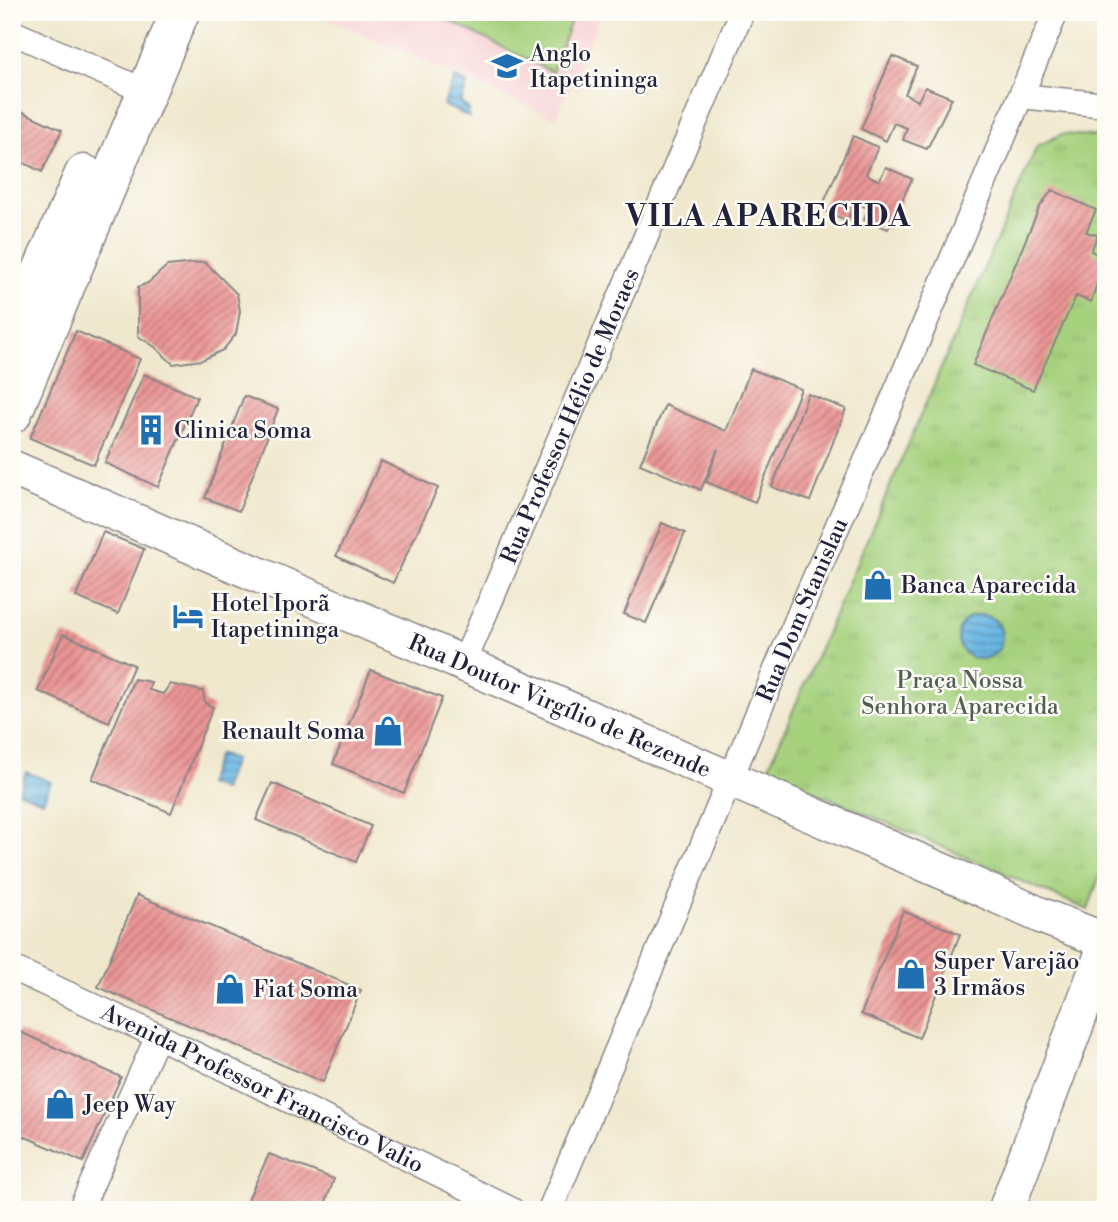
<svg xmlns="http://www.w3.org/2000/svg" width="1118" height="1222" font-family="'Libre Bodoni',serif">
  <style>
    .built { fill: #f7cfd2 }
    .grass { fill: #a6d27e; stroke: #647a5c; stroke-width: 2 }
    .park { fill: url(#park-tufts); stroke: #647a5c; stroke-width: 2 }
    .water { fill: url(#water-rules); stroke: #466c8f; stroke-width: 2 }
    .building { fill: url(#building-hatch) }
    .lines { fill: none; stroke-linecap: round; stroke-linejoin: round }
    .street-casing { stroke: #898584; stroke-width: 27 }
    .secondary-casing { stroke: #898584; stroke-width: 38 }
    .primary-casing { stroke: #898584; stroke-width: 41 }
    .street { stroke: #fff; stroke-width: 24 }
    .secondary { stroke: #fff; stroke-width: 35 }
    .primary { stroke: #fff; stroke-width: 38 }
    .labels { text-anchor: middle; stroke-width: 5; stroke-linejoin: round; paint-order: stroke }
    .poi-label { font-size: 23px; fill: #22223b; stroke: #fdfcf7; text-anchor: start }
    .street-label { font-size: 23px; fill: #22223b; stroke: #fdfcf7 }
    .park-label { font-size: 23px; fill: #506052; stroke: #fdfcf7 }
    .district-label { font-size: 30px; font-weight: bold; letter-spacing: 2px; fill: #22223b; stroke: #fdfcf7 }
  </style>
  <defs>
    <pattern id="park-tufts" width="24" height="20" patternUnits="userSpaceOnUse" patternTransform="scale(1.75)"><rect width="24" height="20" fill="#a6d27e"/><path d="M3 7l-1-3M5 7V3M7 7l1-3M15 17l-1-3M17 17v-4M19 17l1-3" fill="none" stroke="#8fb46e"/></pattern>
    <pattern id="water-rules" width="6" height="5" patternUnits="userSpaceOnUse" patternTransform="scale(1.75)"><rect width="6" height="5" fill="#69b7e3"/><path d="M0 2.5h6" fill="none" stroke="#5694b9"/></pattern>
    <pattern id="building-hatch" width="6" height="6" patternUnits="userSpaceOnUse" patternTransform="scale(1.75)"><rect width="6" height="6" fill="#ea9594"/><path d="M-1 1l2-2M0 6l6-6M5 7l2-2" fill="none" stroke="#bd797a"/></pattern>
  </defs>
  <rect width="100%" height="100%" fill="#fdfcf7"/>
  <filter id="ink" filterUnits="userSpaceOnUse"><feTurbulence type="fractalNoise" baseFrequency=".0143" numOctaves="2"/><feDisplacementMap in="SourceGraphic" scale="14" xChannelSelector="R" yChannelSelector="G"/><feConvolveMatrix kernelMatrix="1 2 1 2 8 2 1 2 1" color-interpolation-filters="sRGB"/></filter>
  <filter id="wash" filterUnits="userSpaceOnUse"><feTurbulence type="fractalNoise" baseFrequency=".00686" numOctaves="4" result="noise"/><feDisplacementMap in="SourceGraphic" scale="28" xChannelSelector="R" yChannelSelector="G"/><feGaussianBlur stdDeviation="1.57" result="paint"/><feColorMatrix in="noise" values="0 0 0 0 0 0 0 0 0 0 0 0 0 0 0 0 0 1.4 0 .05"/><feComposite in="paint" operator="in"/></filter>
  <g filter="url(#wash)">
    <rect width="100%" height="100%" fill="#f0e8cd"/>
    <path class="built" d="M313,12H602L556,119Z"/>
    <path class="grass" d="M432,12H574L552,72Z"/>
    <path class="park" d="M1062,134L1106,137V857L1088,910L767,771L1037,146Z"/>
    <g class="water">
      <path d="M455,78L467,83L461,103L469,109V117L443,105Z"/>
      <circle cx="980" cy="637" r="22"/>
      <path d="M218,754L234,760L223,790L207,784Z"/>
      <path d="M26,772L51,782L43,801L19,792Z"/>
    </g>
    <g id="blocks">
      <g class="building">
        <path d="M892,56L917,66L905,94L918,101L925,87L952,98L927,149L903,140L907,128L894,123L886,141L861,129Z"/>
        <path d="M12,107L62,130L42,172L12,157Z"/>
        <path d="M853,136L878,147L866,174L879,181L886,167L912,179L888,229L864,220L868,208L855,203L847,221L821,209Z"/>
        <path d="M1052,190L1096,210L1086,232L1098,235L1091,251L1105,259L1091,302L1076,296L1033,390L973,365L1039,208Z"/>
        <path d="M205,262L237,294L240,311L236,334L223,350L202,360L173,364L155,347L138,336V287L148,283L167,266Z"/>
        <path d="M76,331L140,359L94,465L30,438Z"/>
        <path d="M751,369L801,389L755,502L706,482L718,449L701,490L640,464L665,405L726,431Z"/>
        <path d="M144,374L197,397L158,487L105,463Z"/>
        <path d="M808,394L846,409L810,501L772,487Z"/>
        <path d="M244,396L278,409L239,511L205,498Z"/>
        <path d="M381,461L438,488L393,583L336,556Z"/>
        <path d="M662,523L685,533L646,623L624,614Z"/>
        <path d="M103,532L144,549L118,614L76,597Z"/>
        <path d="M63,634L134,665L109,722L38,691Z"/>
        <path d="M371,670L442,698L404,793L333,764Z"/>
        <path d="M134,679L151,682L149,690L163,694L170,684L203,691L205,703L213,707L171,813L92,779Z"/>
        <path d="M272,783L371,826L356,862L256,820Z"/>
        <path d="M137,895L361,990L323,1082L98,987Z"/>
        <path d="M903,911L960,934L919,1038L861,1014Z"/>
        <path d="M18,1031L121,1077L83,1162L12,1131V1043Z"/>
        <path d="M269,1154L334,1179L323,1210H243Z"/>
      </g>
    </g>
  </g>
  <g filter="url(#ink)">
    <use href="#blocks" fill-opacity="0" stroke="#898584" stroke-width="2"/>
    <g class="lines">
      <g class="street-casing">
        <g id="street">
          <path d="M12,32L147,92"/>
          <path d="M1021,96L1106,105"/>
          <path id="s1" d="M463,665L742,12"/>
          <path id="s2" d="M12,968L158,1036L512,1210"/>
          <path d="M80,1210L158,1036"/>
          <path id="s3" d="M550,1210L806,598L888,411L1056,12"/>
        </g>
      </g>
      <g class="secondary-casing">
        <g id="secondary">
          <path id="s4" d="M12,468L965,881L1042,916L1106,941"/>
          <path d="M1006,1210L1106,945"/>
        </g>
      </g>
      <g class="primary-casing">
        <g id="primary">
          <path d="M12,339L84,174"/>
          <path d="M12,414L180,12"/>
        </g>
      </g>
      <use href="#street" class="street"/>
      <use href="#secondary" class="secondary"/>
      <use href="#primary" class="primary"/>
    </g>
  </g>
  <defs>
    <g id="school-bare" transform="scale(2.415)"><path d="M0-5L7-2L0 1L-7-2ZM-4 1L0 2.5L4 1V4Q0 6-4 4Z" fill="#1f6fb2" stroke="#fdfcf7" stroke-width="2.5" paint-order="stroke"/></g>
    <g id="building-bare" transform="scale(2.415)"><path d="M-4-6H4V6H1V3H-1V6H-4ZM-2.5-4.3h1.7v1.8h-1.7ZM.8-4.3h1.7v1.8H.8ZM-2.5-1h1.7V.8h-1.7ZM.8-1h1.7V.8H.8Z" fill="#1f6fb2" stroke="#fdfcf7" stroke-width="2.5" paint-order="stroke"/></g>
    <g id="shop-bare" transform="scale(2.415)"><path d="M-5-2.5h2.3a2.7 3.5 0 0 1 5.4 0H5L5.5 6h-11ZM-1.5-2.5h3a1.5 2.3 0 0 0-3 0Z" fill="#1f6fb2" stroke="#fdfcf7" stroke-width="2.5" paint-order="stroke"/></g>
    <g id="hotel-bare" transform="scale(2.415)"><path d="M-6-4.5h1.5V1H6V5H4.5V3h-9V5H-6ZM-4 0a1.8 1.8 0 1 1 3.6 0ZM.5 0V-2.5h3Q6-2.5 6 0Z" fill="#1f6fb2" stroke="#fdfcf7" stroke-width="2.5" paint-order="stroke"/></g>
  </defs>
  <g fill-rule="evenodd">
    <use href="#school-bare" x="507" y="66"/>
    <use href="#building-bare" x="151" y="430"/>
    <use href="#shop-bare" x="878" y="585"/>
    <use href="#hotel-bare" x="188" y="616"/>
    <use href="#shop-bare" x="388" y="731"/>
    <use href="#shop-bare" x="911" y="974"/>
    <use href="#shop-bare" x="230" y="989"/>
    <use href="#shop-bare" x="60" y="1104"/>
  </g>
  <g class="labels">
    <g class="poi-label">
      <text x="530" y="61">Anglo<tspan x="530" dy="26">Itapetininga</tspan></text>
      <text x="174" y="438">Clinica Soma</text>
      <text x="901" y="593">Banca Aparecida</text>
      <text x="211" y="611">Hotel Iporã<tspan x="211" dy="26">Itapetininga</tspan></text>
      <text x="365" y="739" text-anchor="end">Renault Soma</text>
      <text x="934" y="969">Super Varejão<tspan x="934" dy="26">3 Irmãos</tspan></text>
      <text x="253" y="997">Fiat Soma</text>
      <text x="83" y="1112">Jeep Way</text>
    </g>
    <g class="street-label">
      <text dy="8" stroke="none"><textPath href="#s1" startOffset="271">Rua Professor Hélio de Moraes</textPath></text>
      <text dy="8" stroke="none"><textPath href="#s3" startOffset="651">Rua Dom Stanislau</textPath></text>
      <text dy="8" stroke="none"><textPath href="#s4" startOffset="597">Rua Doutor Virgílio de Rezende</textPath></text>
      <text dy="8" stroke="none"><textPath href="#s2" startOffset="278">Avenida Professor Francisco Valio</textPath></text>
    </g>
    <g class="park-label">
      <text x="960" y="688">Praça Nossa<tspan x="960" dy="26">Senhora Aparecida</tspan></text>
    </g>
    <g class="district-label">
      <text x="769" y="226">VILA APARECIDA</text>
    </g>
  </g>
  <rect width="1118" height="1222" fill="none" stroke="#fdfcf7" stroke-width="42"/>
</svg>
